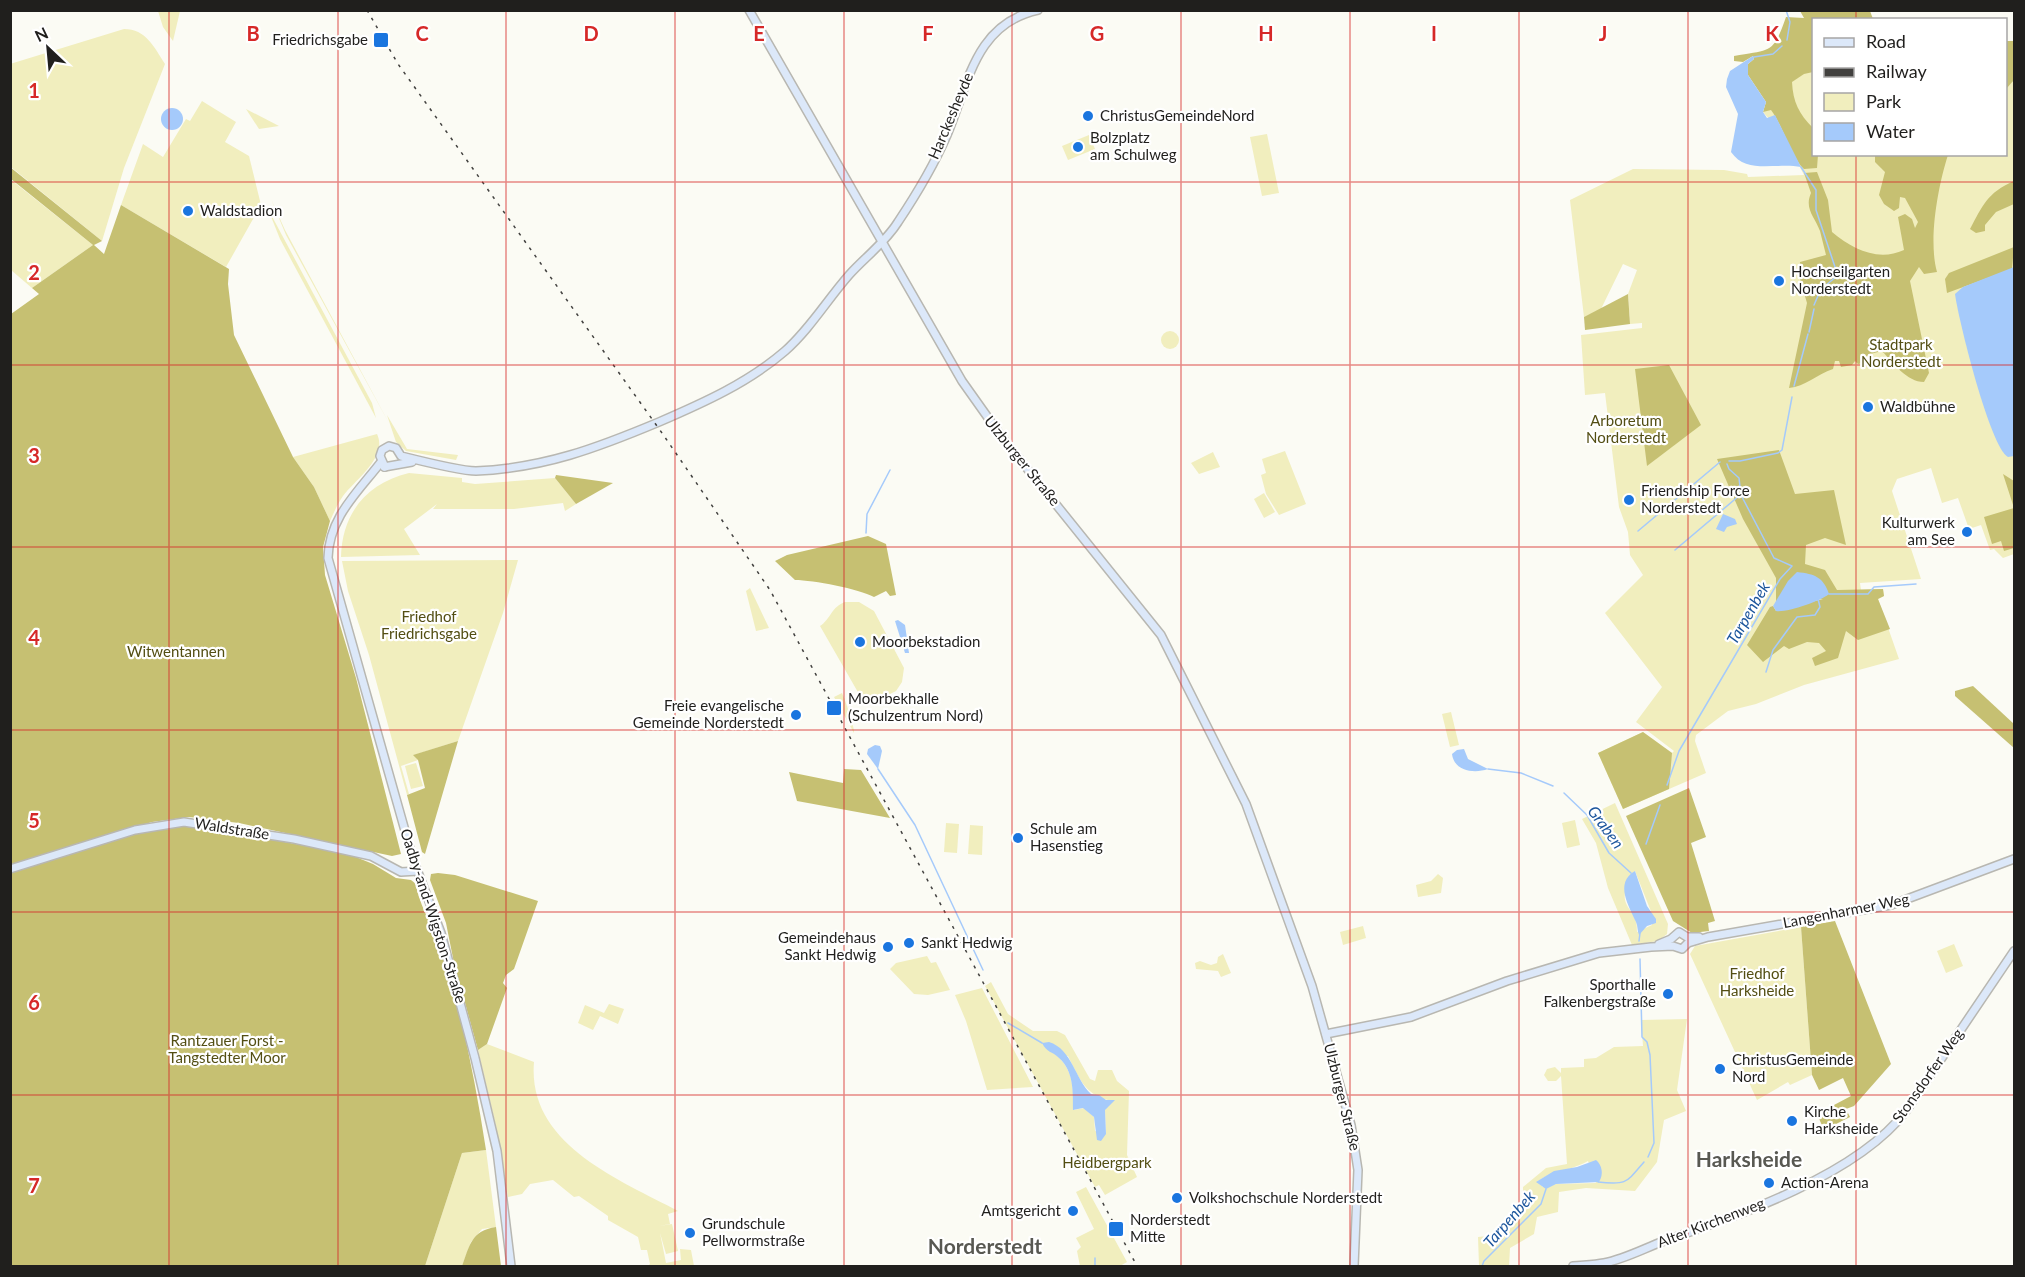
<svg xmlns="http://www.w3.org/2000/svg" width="2025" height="1277" font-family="Lato,sans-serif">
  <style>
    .green { fill: #f1eebe; fill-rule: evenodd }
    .forest { fill: #c6c072 }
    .water { fill: #a5cafb }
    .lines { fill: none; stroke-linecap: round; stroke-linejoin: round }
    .stream { stroke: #a5cafb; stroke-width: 1.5 }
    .secondary-casing { stroke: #b8b7b1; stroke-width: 10 }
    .secondary { stroke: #dce8f9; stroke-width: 7 }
    .rail { stroke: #42413f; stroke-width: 1.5; stroke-dasharray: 3 6; stroke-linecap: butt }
    .grid { fill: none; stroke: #d62828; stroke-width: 1.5; stroke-opacity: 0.55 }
    .poi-dot { fill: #1a75df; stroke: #fff; stroke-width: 2 }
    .labels { text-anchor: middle; stroke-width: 4.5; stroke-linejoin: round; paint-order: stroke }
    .poi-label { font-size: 15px; fill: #201f1d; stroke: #fff; text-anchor: start }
    .street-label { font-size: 15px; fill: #201f1d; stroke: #fff }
    .park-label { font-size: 15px; fill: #534e13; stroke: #fff }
    .water-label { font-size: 16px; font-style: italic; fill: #1c559c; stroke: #fff }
    .district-label { font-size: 21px; font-weight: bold; fill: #585852; stroke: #fff }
    .grid-label { font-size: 20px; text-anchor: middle; font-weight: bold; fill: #d62828; stroke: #fff; stroke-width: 4.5; stroke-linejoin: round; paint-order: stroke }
  </style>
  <rect width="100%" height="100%" fill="#fbfbf4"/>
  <g class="green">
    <path d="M158,11H180L173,41L163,27Z"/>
    <path d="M124,29C146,29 154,47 165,64L124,168L102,241L11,167L10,64Z"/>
    <path d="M2006,41H2014V554L2003,558L1994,549L1990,550L1981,525L1969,529L1958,498L1942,503L1931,468L1897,479L1892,491L1921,579L1860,583L1861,590L1883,589L1884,596L1878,599L1899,659L1804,685L1756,704L1728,711L1696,735L1695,741L1706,773L1623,809L1598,753L1643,732L1672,753L1674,751L1636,722L1662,687L1605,613L1643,575L1630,555L1628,532L1619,507L1605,393L1585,395L1581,335L1642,328V323L1630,324L1628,294L1637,270L1623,264L1601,309L1584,317L1570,200L1633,169L1724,170L1747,174L1748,177L1804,175L1784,136L1763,112L1813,52L1814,154H2006Z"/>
    <path d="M202,101L236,122L225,142L249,156L261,205L226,267L121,205L143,144L163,157L186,119L190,121Z"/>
    <path d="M246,109L279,126L259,129Z"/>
    <path d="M1267,134L1279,193L1262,196L1250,137Z"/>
    <path d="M1089,135L1095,149L1068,160L1062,146Z"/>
    <path d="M10,179L93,245L32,288L11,270Z"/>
    <path d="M271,199L285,230L390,425L286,235Z"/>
    <path d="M268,209L372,403L376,418L280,239Z"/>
    <circle cx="1170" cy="340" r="9"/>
    <path d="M387,415L407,449L458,455L456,460L406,451L396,442Z"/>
    <path d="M377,434C388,457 356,479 343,496C338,503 334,512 330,521L314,487L293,457Z"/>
    <path d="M1285,451L1306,504L1279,515L1266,494L1261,475L1266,473L1262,459Z"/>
    <path d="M1213,452L1220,467L1199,474L1191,463Z"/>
    <path d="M409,473L462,478V482L475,484L555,478L576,504L565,511L563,503L514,509H433L437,504L404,529L420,555L341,557C342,513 367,483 409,473Z"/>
    <path d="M1264,493L1275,512L1264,518L1254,499Z"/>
    <path d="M518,560L503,613L458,741L414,755L418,760L401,766L409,794L407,795L369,655L348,591L342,561Z"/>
    <path d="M750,588L769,628L756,631L746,591Z"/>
    <path d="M845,602H859L874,611L904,668L902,682L896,691L884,697L863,701L820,626C831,619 831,607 845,602Z"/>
    <path d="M842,693C845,699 855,729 854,733L834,697Z"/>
    <path d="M1451,712L1459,745L1450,747L1442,714Z"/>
    <path d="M416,763L423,786L411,789L405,766Z"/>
    <path d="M1615,803L1668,924L1667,934L1658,941L1632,945L1608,888L1596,843L1582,819ZM1635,871L1652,914V925L1637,932C1639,904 1610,910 1635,871Z"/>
    <path d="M1575,820L1580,845L1567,848L1562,823Z"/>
    <path d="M946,823L959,824L957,853L944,852Z"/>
    <path d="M970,825L983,826L982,855L968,854Z"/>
    <path d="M1438,874L1443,878L1441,893L1418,897L1416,885L1431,881Z"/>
    <path d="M1363,926L1366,938L1343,945L1340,932Z"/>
    <path d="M1801,927L1812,1075L1790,1085L1788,1082L1757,1100L1690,954L1695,946Z"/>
    <path d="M1954,944L1963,966L1946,973L1937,951Z"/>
    <path d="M1223,954L1231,973L1221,977L1218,971L1196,969L1195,963L1200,961L1211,965L1217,963L1218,957Z"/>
    <path d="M927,956L931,963L936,962L950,990L928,995L914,994L890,969L896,963Z"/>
    <path d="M991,982L1008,1014L1033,1031H1057L1065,1035L1090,1079L1095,1081L1098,1070H1112L1117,1081L1129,1091L1127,1155L1137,1177L1105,1195L1099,1185L1095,1187L985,986ZM1056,1055L1068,1056C1078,1076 1085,1095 1108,1100L1105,1110L1106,1134L1095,1131L1094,1117L1084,1108L1074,1110C1073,1089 1074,1070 1056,1055Z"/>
    <path d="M982,988L1033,1087L987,1090L966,1021L955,995Z"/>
    <path d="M609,1004L624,1009L618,1024L600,1016L593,1030L578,1023L585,1005L604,1013Z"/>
    <path d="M1687,1019L1677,1090L1686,1111L1664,1120L1657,1162L1635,1191L1586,1188L1559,1192L1558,1212L1537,1217L1534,1234L1510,1248L1509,1266H1479L1478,1237L1497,1235L1523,1202V1187L1546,1168L1567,1164L1561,1076L1556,1081H1548L1544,1075L1547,1069L1555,1067L1561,1073V1068L1584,1067V1059L1596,1058L1614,1047L1643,1046L1641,1020ZM1588,1161L1596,1183L1556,1184L1543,1187L1537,1182C1552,1170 1571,1171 1588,1161Z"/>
    <path d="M487,1044L534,1062C527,1144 618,1179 678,1211L668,1214L670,1224L659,1226L672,1224L678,1251L666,1254L660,1233L666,1263L681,1260L680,1249L691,1250L694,1266H648L650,1264L647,1250H641L638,1237L608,1220V1216L579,1196L574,1197L553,1180L530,1184L522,1194L508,1197L496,1126L478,1050Z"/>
    <path d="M486,1150L496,1227L482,1229L471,1242L462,1266H425L462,1153Z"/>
    <path d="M1086,1187L1127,1262L1120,1266H1080L1077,1251L1081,1247L1076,1238L1094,1229L1076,1192Z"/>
  </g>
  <g class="forest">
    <path d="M1800,11H1870L1873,19L1814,20L1813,72L1804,74L1792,82C1793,102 1799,114 1813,128L1814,154L1818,155L1817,168L1804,169C1792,158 1782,124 1771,110L1763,112L1766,102L1748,75V64L1754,59L1753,56L1743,62L1734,61V56C1772,49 1773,54 1786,17L1804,18Z"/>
    <path d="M2006,41H2014V80L2006,89Z"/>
    <path d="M1875,155H1948C1938,186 1928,240 1937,272L1924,274L1919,267L1910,281L1929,373L1924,382C1907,382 1893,363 1882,351L1870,354L1866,357L1869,362L1858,364L1855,361L1852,365L1841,367L1839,361H1835L1833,369C1817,374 1805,387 1789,388L1807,303L1799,276L1800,262L1826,255C1824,247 1822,239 1820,231C1815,217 1804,209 1811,193L1804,173L1817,172L1828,200L1832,232C1852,249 1878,262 1904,250L1898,217L1905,214L1912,219L1915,228L1918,222L1905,198L1900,197L1899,208L1894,211L1884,204L1879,195L1885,172L1875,162Z"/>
    <path d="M10,167L102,241L94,245L104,254L121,205L229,269L228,284L234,335L293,457L314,487L330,521L323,547L325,575L356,678L401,854L392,856L239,823L189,817L152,822L11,865V314L39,294L32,288L93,245L11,179Z"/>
    <path d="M2014,181V204L1996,212L1985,225V231L1976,233L1970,229C1983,205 1987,193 2014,181Z"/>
    <path d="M2014,247L2012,269L1947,293L1945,279L1949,273Z"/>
    <path d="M1628,294L1630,324L1585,330L1584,317Z"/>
    <path d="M1669,365L1701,425L1647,466L1635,369Z"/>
    <path d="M1779,450L1795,494L1834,490L1846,545L1825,538L1806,545L1805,564L1825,570L1837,590L1883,589L1884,596L1878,599L1890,629L1858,640L1846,631L1838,658L1815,666L1812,658L1826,651L1819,643L1807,642L1789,649L1784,646L1763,662L1747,645L1770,607L1773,606L1776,611L1823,599L1780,598L1776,602V578L1743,519L1717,459Z"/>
    <path d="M2003,474L2014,481V548L2004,551L2001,541L1992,544L1984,517L2014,508Z"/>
    <path d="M556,475L613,483L576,504L555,478Z"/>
    <path d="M868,536L886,544L896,595L890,596L886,591L874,597C859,589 813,580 795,580L775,561L787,555Z"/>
    <path d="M1973,686L2014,724V748L1955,696V691Z"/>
    <path d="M1643,732L1672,753L1669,789L1623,809L1598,753Z"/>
    <path d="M458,741L425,854L422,852L407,795L425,788L418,760L413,755Z"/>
    <path d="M844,769L861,770L890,818L797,801L789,772L843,783Z"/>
    <path d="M1689,788L1706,837L1691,843L1715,921L1708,923L1709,931L1692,933L1673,921L1626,816Z"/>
    <path d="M184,824L346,853L373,864L396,878L411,880L416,884C418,904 437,934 444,956C463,1019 476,1085 486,1150L462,1153L425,1266H11L10,872L137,833Z"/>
    <path d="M438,873L455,875L538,901L514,969L506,975L503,983L507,988L487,1044L478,1050L454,963L446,923L430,880L431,874Z"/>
    <path d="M1835,921L1891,1064L1854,1106L1846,1109L1850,1117L1824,1130L1817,1114L1851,1096L1843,1078L1819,1090L1812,1075L1801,927Z"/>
    <path d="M496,1227L501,1266H462C470,1245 471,1231 496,1227Z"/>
  </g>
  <g class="water">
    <path d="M1753,56L1754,59L1748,64V75L1766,102L1763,112L1767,118L1775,115L1801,167C1776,162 1747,175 1731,152L1738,114L1726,87L1727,79L1730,71Z"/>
    <circle cx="172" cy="119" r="11"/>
    <path d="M2014,267V456L2008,457C1990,448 1958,318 1955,294L1963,287Z"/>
    <path d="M1723,514L1735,519L1737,524L1727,527L1724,532L1716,529Z"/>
    <path d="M1797,572C1815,574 1823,577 1829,594C1821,601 1786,613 1776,611L1773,606L1788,581Z"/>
    <path d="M898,620L905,625L909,653H905L895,621Z"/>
    <path d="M875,745L880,746L882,751L878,769L867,754L868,749Z"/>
    <path d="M1464,749L1468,759L1488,769C1474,774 1454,771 1452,754L1457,750Z"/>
    <path d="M1635,871L1647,906L1656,919V923L1647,926L1639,935C1637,931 1638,926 1636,922C1629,906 1614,883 1635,871Z"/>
    <path d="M1049,1042C1072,1049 1075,1079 1091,1094L1099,1095L1106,1100H1115L1105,1110L1106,1134L1101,1141L1097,1140L1094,1117L1083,1108L1073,1110C1073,1093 1074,1071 1059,1058C1052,1051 1047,1053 1042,1043Z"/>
    <path d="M1596,1160C1602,1165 1604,1174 1599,1182L1556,1184L1546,1189L1536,1182L1554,1171L1577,1167Z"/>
  </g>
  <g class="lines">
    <g class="stream">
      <path d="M1786,10L1790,22L1787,40"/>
      <path d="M1754,57L1773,54L1782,46"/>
      <path d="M1801,167L1816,190V210L1836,270V277L1821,289L1814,305"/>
      <path d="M1809,332L1814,309"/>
      <path d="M1794,386L1808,334"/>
      <path d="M1729,461H1740L1778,453L1782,450L1792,397"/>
      <path d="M1638,531L1720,462"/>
      <path d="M866,533L867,514L890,470"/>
      <path d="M1675,550L1740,495"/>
      <path d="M1829,594H1868L1874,587L1916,584"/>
      <path d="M1766,672L1773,650L1797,617L1815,615L1820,607L1818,599"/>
      <path d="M878,769L915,825L983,970"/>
      <path d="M1488,769L1521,773L1553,786"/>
      <path d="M1667,785L1679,751L1780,579L1792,566L1774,558L1741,495L1739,478L1729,469L1727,464"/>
      <path d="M1564,793L1587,815L1609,853L1631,873"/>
      <path d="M1646,844L1660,805"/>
      <path d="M1639,941L1640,933"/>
      <path d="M1640,959L1642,1037L1647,1042L1650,1055L1654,1143L1648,1157"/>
      <path d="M1008,1023L1042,1043"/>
      <path d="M1598,1182C1627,1185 1626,1183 1644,1162"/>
      <path d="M1095,1266V1258"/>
      <path d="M1482,1266L1484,1261L1541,1204L1546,1189"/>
    </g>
    <g class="secondary-casing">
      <g id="secondary">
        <path d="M749,10L962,381L1001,436L1161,635L1246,804L1312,986L1351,1125L1358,1170L1354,1266"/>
        <path d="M381,462C358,492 329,517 328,558L413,859L441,933L475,1058L497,1151L511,1266"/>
        <path d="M384,467L412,462"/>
        <path d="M385,467L380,456L382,450L389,446L396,448L401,456C417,460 462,471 476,471C544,468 597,448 659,422C703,403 748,383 785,351C810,329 827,300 849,275C865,257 885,243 898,222C916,195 934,165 947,135C968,86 974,24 1038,10"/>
        <path d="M10,869L135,830L184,822L294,839L371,856L401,872L418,871"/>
        <path d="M1659,944L1671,939L1679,932L1687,937H1699"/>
        <path d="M1326,1034L1411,1017L1507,981L1599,953L1651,947L1673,946L1682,949L1688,943L1708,937L1891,905L2014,859"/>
        <path d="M1573,1266C1583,1265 1594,1265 1604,1263C1625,1259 1645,1248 1664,1241C1740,1215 1857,1175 1906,1111L2014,951"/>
      </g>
    </g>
    <use href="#secondary" class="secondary"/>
    <path class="rail" d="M367,10L398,64L662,433L770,590L1137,1266"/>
  </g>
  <path class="grid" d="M169,10V1266M338,10V1266M506,10V1266M675,10V1266M844,10V1266M1012,10V1266M1181,10V1266M1350,10V1266M1519,10V1266M1688,10V1266M1856,10V20M1856,154V1266M10,182H2014M10,365H2014M10,547H2014M10,730H2014M10,912H2014M10,1095H2014"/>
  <g class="poi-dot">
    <rect x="373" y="32" width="16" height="16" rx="3"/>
    <circle cx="1088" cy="116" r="6"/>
    <circle cx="1078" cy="147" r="6"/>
    <circle cx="188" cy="211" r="6"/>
    <circle cx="1779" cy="281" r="6"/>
    <circle cx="1868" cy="407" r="6"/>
    <circle cx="1629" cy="500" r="6"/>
    <circle cx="1967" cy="532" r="6"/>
    <circle cx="860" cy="642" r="6"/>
    <rect x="826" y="700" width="16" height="16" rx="3"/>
    <circle cx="796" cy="715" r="6"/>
    <circle cx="1018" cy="838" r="6"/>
    <circle cx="909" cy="943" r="6"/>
    <circle cx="888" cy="947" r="6"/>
    <circle cx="1668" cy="994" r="6"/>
    <circle cx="1720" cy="1069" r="6"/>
    <circle cx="1792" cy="1121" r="6"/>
    <circle cx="1769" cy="1183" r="6"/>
    <circle cx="1177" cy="1198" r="6"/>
    <circle cx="1073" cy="1211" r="6"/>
    <rect x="1108" y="1221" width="16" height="16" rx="3"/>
    <circle cx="690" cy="1233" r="6"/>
  </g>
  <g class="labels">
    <g class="poi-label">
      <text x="368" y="45" text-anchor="end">Friedrichsgabe</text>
      <text x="1100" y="121">ChristusGemeindeNord</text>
      <text x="1090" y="143">Bolzplatz<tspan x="1090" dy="17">am Schulweg</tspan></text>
      <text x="200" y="216">Waldstadion</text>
      <text x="1791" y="277">Hochseilgarten<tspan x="1791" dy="17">Norderstedt</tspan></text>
      <text x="1880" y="412">Waldbühne</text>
      <text x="1641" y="496">Friendship Force<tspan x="1641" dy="17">Norderstedt</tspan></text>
      <text x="1955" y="528" text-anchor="end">Kulturwerk<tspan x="1955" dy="17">am See</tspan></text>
      <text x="872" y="647">Moorbekstadion</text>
      <text x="848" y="704">Moorbekhalle<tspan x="848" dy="17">(Schulzentrum Nord)</tspan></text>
      <text x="784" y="711" text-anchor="end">Freie evangelische<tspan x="784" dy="17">Gemeinde Norderstedt</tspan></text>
      <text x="1030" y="834">Schule am<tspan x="1030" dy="17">Hasenstieg</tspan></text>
      <text x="876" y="943" text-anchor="end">Gemeindehaus<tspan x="876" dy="17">Sankt Hedwig</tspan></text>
      <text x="921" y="948">Sankt Hedwig</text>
      <text x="1656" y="990" text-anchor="end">Sporthalle<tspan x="1656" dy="17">Falkenbergstraße</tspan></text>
      <text x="1732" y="1065">ChristusGemeinde<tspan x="1732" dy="17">Nord</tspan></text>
      <text x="1804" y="1117">Kirche<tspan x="1804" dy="17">Harksheide</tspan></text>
      <text x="1781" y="1188">Action-Arena</text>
      <text x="1189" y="1203">Volkshochschule Norderstedt</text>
      <text x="1061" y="1216" text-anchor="end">Amtsgericht</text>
      <text x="1130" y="1225">Norderstedt<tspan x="1130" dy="17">Mitte</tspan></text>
      <text x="702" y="1229">Grundschule<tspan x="702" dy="17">Pellwormstraße</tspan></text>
    </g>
    <g class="street-label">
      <text transform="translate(951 116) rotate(-67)" y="5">Harckesheyde</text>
      <text transform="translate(1022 461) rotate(51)" y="5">Ulzburger Straße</text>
      <text transform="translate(232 829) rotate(9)" y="5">Waldstraße</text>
      <text transform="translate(1846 911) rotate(-11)" y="5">Langenharmer Weg</text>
      <text transform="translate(433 916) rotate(72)" y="5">Oadby-and-Wigston-Straße</text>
      <text transform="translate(1928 1076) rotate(-55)" y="5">Stonsdorfer Weg</text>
      <text transform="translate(1342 1097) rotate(76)" y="5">Ulzburger Straße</text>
      <text transform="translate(1711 1223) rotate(-21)" y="5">Alter Kirchenweg</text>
    </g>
    <g class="park-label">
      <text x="1901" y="350">Stadtpark<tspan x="1901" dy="17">Norderstedt</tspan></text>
      <text x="1626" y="426">Arboretum<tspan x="1626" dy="17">Norderstedt</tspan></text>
      <text x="429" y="622">Friedhof<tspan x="429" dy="17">Friedrichsgabe</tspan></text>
      <text x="176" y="657">Witwentannen</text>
      <text x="1757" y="979">Friedhof<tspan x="1757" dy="17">Harksheide</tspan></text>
      <text x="227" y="1046">Rantzauer Forst -<tspan x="227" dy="17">Tangstedter Moor</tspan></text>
      <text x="1107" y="1168">Heidbergpark</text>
    </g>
    <g class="water-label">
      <text transform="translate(1748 613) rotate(-60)" y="6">Tarpenbek</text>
      <text transform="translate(1606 827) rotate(54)" y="6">Graben</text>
      <text transform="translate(1509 1219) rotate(-49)" y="6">Tarpenbek</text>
    </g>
    <g class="district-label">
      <text x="1749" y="1167">Harksheide</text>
      <text x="985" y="1254">Norderstedt</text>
    </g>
  </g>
  <g class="grid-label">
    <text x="253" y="41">B</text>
    <text x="422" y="41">C</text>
    <text x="591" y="41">D</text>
    <text x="759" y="41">E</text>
    <text x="928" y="41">F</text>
    <text x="1097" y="41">G</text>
    <text x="1266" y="41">H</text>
    <text x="1434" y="41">I</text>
    <text x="1603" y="41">J</text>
    <text x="1772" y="41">K</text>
    <text x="34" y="98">1</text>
    <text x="34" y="280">2</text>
    <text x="34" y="463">3</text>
    <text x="34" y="645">4</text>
    <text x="34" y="828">5</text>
    <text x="34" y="1010">6</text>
    <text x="34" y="1193">7</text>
  </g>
  <rect width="2025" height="1277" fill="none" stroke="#201f1d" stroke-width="24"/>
  <rect x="1812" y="18" width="195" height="138" fill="#ffffff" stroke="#a6a5a5" stroke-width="1.5"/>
  <rect x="1824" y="38" width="30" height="9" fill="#dce8f9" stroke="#a6a5a5" stroke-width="1.5"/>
  <text x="1866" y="48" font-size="18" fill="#201f1d">Road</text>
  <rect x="1824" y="68" width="30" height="9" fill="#42413f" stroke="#a6a5a5" stroke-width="1.5"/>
  <text x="1866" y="78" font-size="18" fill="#201f1d">Railway</text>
  <rect x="1824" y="93" width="30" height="18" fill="#f1eebe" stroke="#a6a5a5" stroke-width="1.5"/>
  <text x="1866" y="108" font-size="18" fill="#201f1d">Park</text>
  <rect x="1824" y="123" width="30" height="18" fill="#a5cafb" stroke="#a6a5a5" stroke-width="1.5"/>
  <text x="1866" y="138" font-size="18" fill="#201f1d">Water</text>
  <g transform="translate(48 48) rotate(334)" stroke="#ffffff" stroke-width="4.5" paint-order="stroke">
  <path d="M0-4.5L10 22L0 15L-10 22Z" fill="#201f1d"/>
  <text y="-9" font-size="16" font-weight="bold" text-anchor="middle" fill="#201f1d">N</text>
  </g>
</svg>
